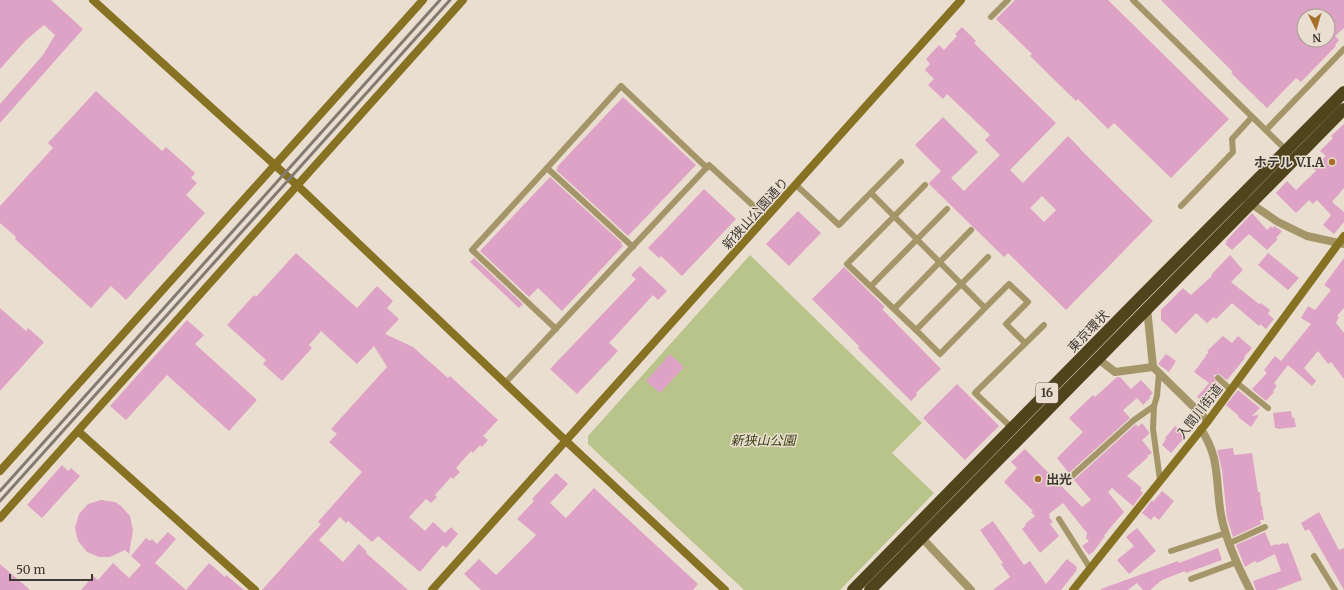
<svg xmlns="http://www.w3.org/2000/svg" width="1344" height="590" font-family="Merriweather,'Noto Sans JP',serif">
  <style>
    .green { fill: #b8c48a }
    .building { fill: #dea2c6; fill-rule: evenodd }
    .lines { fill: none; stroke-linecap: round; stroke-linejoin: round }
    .lane { stroke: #a49668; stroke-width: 6 }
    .street { stroke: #a49668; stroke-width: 8 }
    .secondary { stroke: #877122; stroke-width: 8 }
    .highway { stroke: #50441d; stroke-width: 12 }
    .rail { stroke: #837b72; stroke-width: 3 }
    .poi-dot { fill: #a56f2a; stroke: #eaded0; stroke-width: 1.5 }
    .labels { text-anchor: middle; stroke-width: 3; stroke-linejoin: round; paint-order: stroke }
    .shield { fill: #eaded0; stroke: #726a62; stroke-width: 1 }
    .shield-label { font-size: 12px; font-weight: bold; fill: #3e3933 }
    .poi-label { font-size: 13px; font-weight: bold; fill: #3e3933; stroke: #eaded0; text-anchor: end }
    .street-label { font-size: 13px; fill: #3e3933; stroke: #eaded0 }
    .park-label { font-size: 13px; font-style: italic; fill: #3a4212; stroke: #eaded0 }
  </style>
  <rect width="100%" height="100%" fill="#eaded0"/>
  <path class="green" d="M750,255L922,423L892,453L934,493L840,590H744L588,444V436Z"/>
  <g class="building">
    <path d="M0,0H51L83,29L0,123V104L43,55L55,35L44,25L26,40L0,69Z"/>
    <path d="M1015,0H1108L1229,119L1171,178L1114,123L1108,129L1078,99L1076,101L1030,56L1032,54L996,19Z"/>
    <path d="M1161,0H1344V28L1335,36L1339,40L1335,45L1336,46L1301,82L1296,78L1267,108L1231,73L1233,72ZM1304,16H1328V40H1304Z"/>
    <path d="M962,27L976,41L974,43L1056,123L1010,170L1023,183L1068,136L1080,148V149L1153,221L1066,310L1008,253L1004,257L929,184V183L941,171L915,145L943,117L978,152L951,178L964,191L1000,155L985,140L990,135L947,94L943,99L928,85L934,79L925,70L930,64L926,59L939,45L944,50L957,36L955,34ZM1042,196L1056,210L1044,222L1030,208Z"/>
    <path d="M96,91L162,151L166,147L195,173L191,178L197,183L186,195L205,213L126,300L111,286L91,308L15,239L16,237L0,223V206L53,148L48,143Z"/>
    <path d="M623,97L696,165L628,236L556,170L558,168L557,167Z"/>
    <path d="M1344,124V188L1332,202L1344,212V222L1334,234L1323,225L1331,215L1317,200L1313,204L1309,200L1296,213L1276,193L1287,181L1296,190L1316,171L1313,168L1326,156L1320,151L1333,138L1331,136Z"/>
    <path d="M550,177L622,243L621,244L623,246L562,311L538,288L529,297L480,251Z"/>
    <path d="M704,189L736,219L682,276L661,256L659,258L648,248Z"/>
    <path d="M798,211L821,233L789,266L766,244Z"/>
    <path d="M1252,213L1267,230L1271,226L1272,228L1274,226L1282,231L1276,238L1278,239L1267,250L1249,234L1232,250L1225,244L1227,242L1226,241Z"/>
    <path d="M296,253L357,308L377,286L393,301L387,308L399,319L385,334L413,347L448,378L450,376L498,420L483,436L488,440L482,447L480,445L473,453L471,451L456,468L460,472L453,479L451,477L435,495L437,497L431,503L426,499L409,517L425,531L433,522L445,533L451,527L458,534L446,548L443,545L420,572L378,536L372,542L348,521L346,523L340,517L319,540L343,562L359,544L367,552L366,553L408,590H262L321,524L318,522L362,472L329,442L337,434L331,429L387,367L374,346L357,364L321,331L309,345L312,348L282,381L263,364L266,360L227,325L254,295L256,297Z"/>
    <path d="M1268,253L1299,278L1288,290L1258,265Z"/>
    <path d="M1230,255L1243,270L1231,282L1259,304L1261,303L1270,310L1268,314L1274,319L1266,329L1260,324L1259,326L1232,303L1216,319L1214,317L1207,323L1196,313L1176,334L1161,320V310L1183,288L1191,295L1212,276L1211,275Z"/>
    <path d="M474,258L523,304L519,308L470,262Z"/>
    <path d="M1344,258V308L1337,316L1339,317L1336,323L1344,333V379L1331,362L1328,364L1318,351L1304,368L1316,381L1312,386L1288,365L1274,383L1277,386L1273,391L1274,392L1266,401L1252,389L1267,373L1264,370L1275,356L1281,361L1311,324L1301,318L1308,306L1315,310L1331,290L1324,285Z"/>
    <path d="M640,266L667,291L658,300L653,295L609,343L618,351L577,394L550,369L636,279L631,275Z"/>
    <path d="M844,267L885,307L882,309L941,369L916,393L917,395L911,401L858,348L859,346L812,299Z"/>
    <path d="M0,308L26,331L28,328L44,342L0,391Z"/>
    <path d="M187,320L204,335L195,344L257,400L229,431L167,375L126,420L110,406Z"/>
    <path d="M1223,336L1232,343L1238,336L1252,348L1244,357L1245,358L1227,380L1219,374L1214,375L1215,381L1224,390L1218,398L1216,397L1209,406L1197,397L1209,383L1194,372L1206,356H1205L1209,352L1207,351Z"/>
    <path d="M670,354L684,367L660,393L646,381Z"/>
    <path d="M1166,354L1176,361L1169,372L1158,364Z"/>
    <path d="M1117,377H1120L1131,389L1141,380L1153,393L1149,397L1150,398L1143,405L1137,398L1123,410L1130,418L1069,473L1057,458L1083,432L1069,418L1093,395L1095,397Z"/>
    <path d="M957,384L999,426L965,460L923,418Z"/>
    <path d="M1238,390L1260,408L1252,416L1259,415L1251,427L1238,417L1239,416L1226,405Z"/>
    <path d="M1291,411L1292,418L1294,417L1296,427L1278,429V428H1275L1273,413Z"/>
    <path d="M1142,423L1149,432V434L1142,440L1152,453L1147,456L1148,457L1127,476L1142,488L1140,490L1143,493L1133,506L1112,488L1108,492L1124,512L1110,528L1104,536H1105L1094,551L1089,555L1082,546L1089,541L1086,538L1087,533L1063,503L1049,514L1050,516L1049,517L1053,522L1050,524L1059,536L1040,553L1022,529L1026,525L1025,524L1035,516L1031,512L1033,511L1004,482L1017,468L1011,462L1025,449L1082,507L1091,500L1074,480L1136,424L1138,427Z"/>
    <path d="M1175,426L1186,436L1171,453L1162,445L1166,439L1165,438Z"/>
    <path d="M1233,448L1234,455L1252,453L1258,492H1260L1261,506H1262L1264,520H1260L1261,524L1233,537L1227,518L1222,470L1217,450Z"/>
    <path d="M62,465L68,471L71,468L80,476L42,518L27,505Z"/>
    <path d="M556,473L568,484L550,503L566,518L594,488L698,584L693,590H481L464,574L479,559L496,575L536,535L517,519L534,501L532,499Z"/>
    <path d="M1162,491L1174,501L1159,520L1154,516L1151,520L1142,513L1152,500L1153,502Z"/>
    <path d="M101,500L115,502L121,506L130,516L133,530L129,554L125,550L110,557H99L87,552L78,541L75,528L79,514L88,504Z"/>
    <path d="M1319,512L1339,550L1344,548V590L1309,529L1305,531L1301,523Z"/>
    <path d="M993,521L1024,565L1030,561L1046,584L1067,559L1077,567L1076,569L1077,570L1061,590H993L1010,577L1001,564L1003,563L980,530Z"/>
    <path d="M1137,528L1156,551L1129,574L1117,560L1134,546L1126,537Z"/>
    <path d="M168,532L176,539L155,563L186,590L209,563L225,577L226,575L244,590H81L93,576L98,580L113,563L129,578L141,565L131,556L146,538L150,541L152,539L157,544Z"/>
    <path d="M1265,532L1271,546L1277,544L1278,545L1283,543L1284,544L1288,543L1302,580L1276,590H1256L1253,581L1281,571L1275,554L1257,563L1255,561L1245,567L1236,545Z"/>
    <path d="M1218,548L1222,560L1186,573L1185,571L1162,580L1150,590H1143L1137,583L1128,590H1101V589L1178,561L1179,563Z"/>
    <path d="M0,564L30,590H0Z"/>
  </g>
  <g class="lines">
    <g class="lane">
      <path d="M1133,0L1287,151"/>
      <path d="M991,17L1008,0"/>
      <path d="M1266,130L1344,49"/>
      <path d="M547,168L621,86L707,168"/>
      <path d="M796,185L839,225L901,162"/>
      <path d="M871,193C909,231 947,270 985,308L940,354L916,330L988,257"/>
      <path d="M1181,206L1233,152L1232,139L1252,117"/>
      <path d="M871,286L947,209"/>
      <path d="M985,308L1009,284L1028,302L1006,324L1025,343"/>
      <path d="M894,309L847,264L925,185"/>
      <path d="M556,329L472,250L547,168L633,247"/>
      <path d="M916,330L894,309L971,230"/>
      <path d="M1159,373L1157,396L1154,406L1153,429L1160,480"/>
      <path d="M1218,378L1231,390"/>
      <path d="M505,383L709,165L758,210"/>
      <path d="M1237,383L1268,408"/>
      <path d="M1012,428L975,393L1044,325"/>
      <path d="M1072,476L1134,420L1154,406"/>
      <path d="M1059,519L1090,568"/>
      <path d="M1230,543L1265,527"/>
      <path d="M1171,551L1226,533"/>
      <path d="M1314,556L1335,590"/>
      <path d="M1191,579L1237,562"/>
    </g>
    <g class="street">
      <path d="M1247,201L1278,222L1307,236L1344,244"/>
      <path d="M1147,308L1153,367"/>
      <path d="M1097,358L1115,372L1153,367L1208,421"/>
      <path d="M1201,429C1221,460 1215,481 1221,515C1226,541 1238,567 1250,590"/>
      <path d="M922,538L971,590"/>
    </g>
    <g class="secondary">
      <path d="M93,0L298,186L566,441L725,590"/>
      <path d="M78,431L255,590"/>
      <path d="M0,471L423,0"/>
      <path d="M0,518L463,0"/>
      <path d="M432,590L961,0"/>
      <path d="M1073,590L1208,421L1344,236"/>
    </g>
    <g class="highway">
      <path d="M853,590L1136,302L1344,92"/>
      <path d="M870,590L1344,109"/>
    </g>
    <g class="rail">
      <path d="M0,491L440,0"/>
      <path d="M0,501L450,0"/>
    </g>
  </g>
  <g class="poi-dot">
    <circle cx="1332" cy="162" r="4"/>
    <circle cx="1038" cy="479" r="4"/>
  </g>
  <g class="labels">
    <rect class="shield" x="1036" y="383" width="22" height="20" rx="3"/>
    <g class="shield-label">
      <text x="1047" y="397">16</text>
    </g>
    <g class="poi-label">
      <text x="1324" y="167">ホテル V.I.A</text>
      <text x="1046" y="484" text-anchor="start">出光</text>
    </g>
    <g class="street-label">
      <text transform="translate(755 213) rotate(-48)" y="5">新狭山公園通り</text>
      <text transform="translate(1088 331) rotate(-46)" y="5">東京環状</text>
      <text transform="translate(1199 411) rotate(-52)" y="5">入間川街道</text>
    </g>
    <g class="park-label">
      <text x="763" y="445">新狭山公園</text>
    </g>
  </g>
  <g transform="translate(1316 28) rotate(175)"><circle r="19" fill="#eaded0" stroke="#a59c91"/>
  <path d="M0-3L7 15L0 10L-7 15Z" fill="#a56f2a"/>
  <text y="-6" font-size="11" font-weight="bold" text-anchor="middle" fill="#3e3933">N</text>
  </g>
  <path d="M10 574v6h82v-6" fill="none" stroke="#3e3933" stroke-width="2"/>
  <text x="16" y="574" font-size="12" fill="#3e3933" stroke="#eaded0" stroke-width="3" paint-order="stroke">50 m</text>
</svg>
